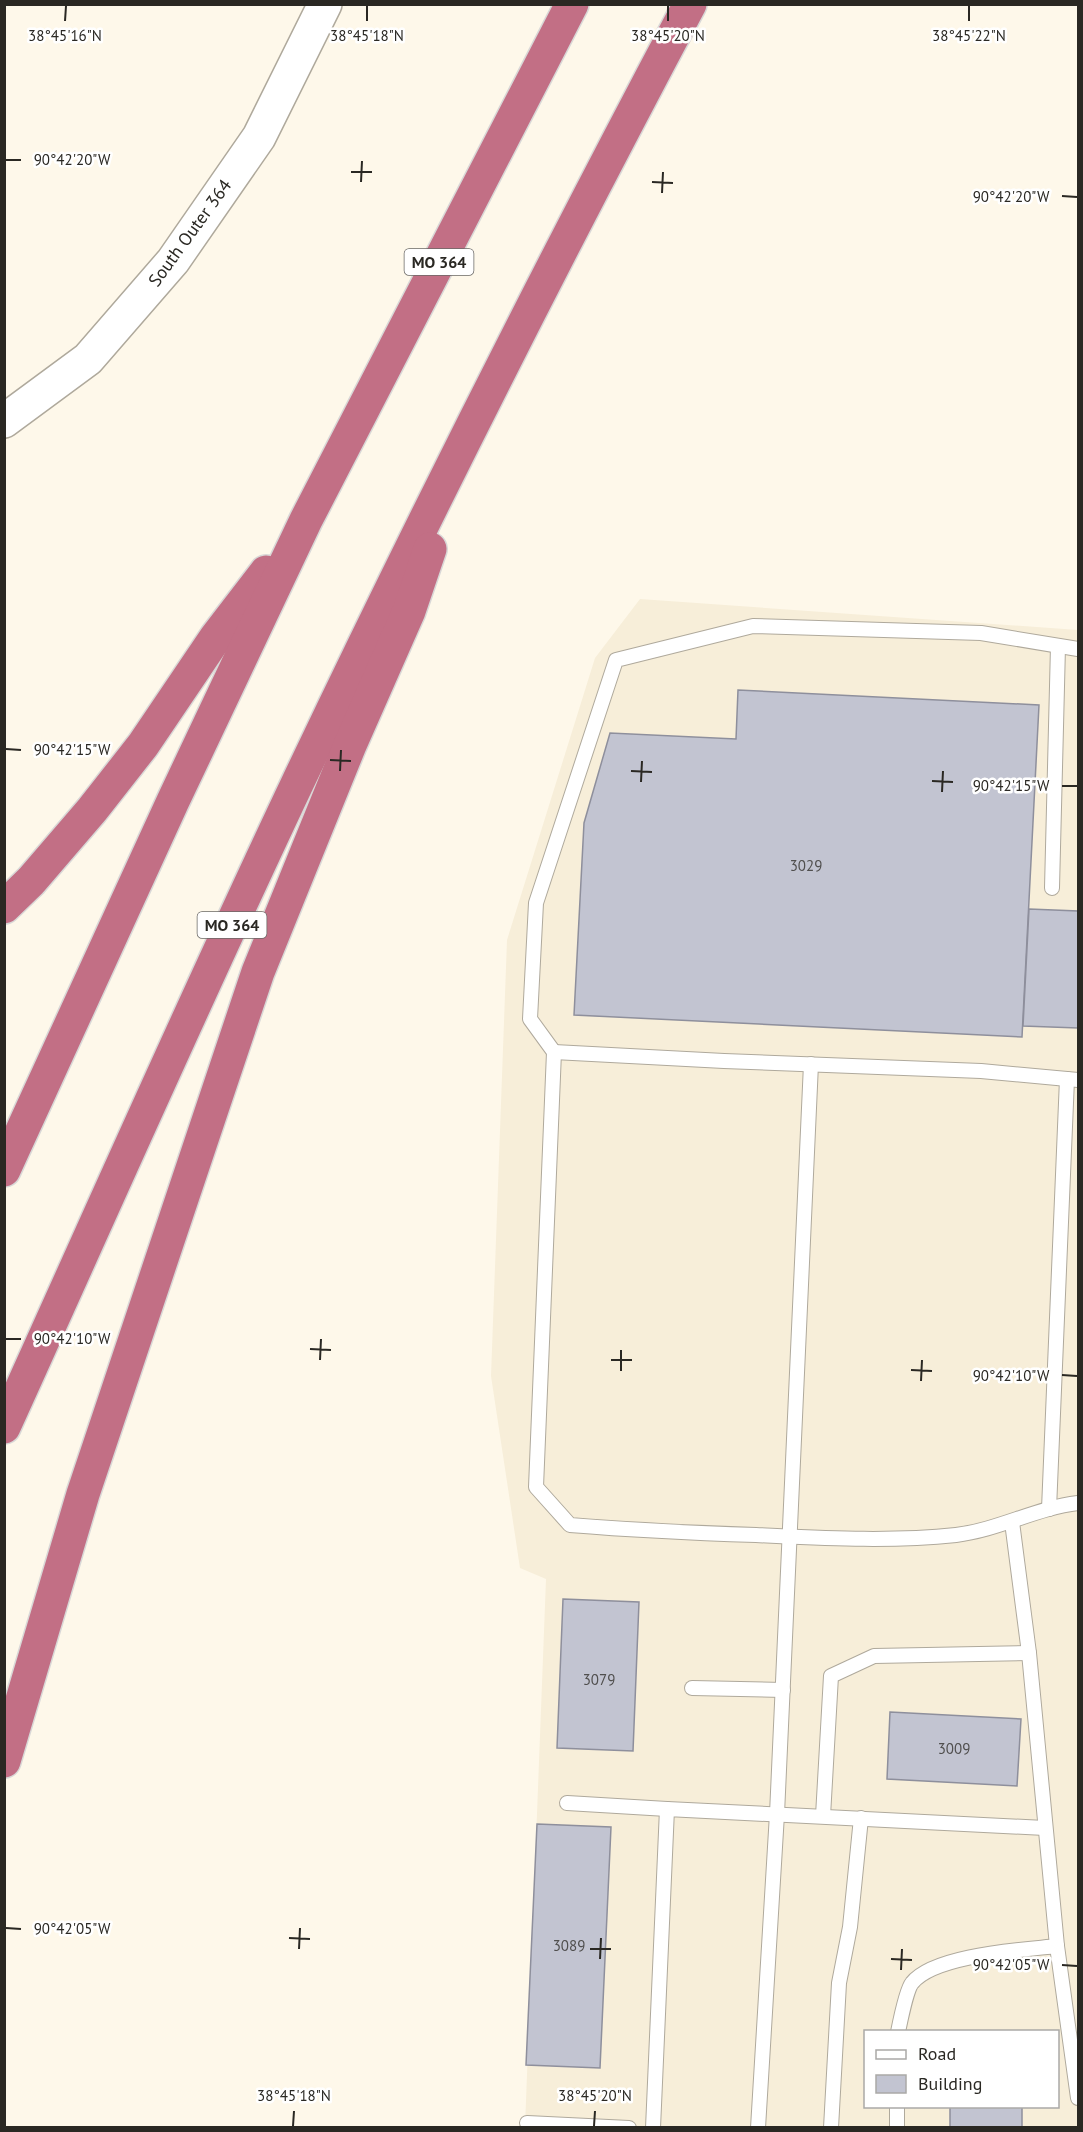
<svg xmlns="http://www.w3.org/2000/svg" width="1083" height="2132" font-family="'PT Sans',sans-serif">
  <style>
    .built { fill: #f7eed9; fill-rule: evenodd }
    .building { fill: #c2c4d1; stroke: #8e8f9c; stroke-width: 1.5 }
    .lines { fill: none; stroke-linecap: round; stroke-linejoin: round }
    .service-casing { stroke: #afa99c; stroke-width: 16 }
    .tertiary-casing { stroke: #afa99c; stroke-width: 36 }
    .motorway-casing { stroke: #d9d8d7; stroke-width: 36 }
    .service { stroke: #fff; stroke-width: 14 }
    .tertiary { stroke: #fff; stroke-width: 33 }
    .motorway { stroke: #c26f85; stroke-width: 33 }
    .ticks { fill: none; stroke: #2a2823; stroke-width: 2 }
    .labels { text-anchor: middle; stroke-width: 5; stroke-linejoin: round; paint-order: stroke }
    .number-label { font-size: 15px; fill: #504f4e }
    .shield { fill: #fff; stroke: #6a6865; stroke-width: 1.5 }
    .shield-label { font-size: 16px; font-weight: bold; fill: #2a2823 }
    .street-label { font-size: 18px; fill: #2a2823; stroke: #fff }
    .ticks-label { font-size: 15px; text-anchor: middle; fill: #2a2823; stroke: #fff; stroke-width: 5; stroke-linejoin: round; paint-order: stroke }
  </style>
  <rect width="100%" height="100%" fill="#fef8ea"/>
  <path class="built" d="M640,599L1078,630V2127H525L546,1579L520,1568L491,1376L507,940L595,658ZM866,2032H1058V2106H866Z"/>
  <g class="building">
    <path d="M738,690L1039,705L1022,1037L574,1015L584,823L610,733L736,739Z"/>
    <path d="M1029,909L1078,911V1028L1023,1026Z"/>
    <path d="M563,1599L639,1602L633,1751L557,1748Z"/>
    <path d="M890,1712L1021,1719L1017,1786L887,1779Z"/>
    <path d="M537,1824L611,1827L600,2068L526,2065Z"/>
    <rect x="950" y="2106" width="72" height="22"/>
  </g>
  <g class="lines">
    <g class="service-casing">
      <g id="service">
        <path d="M1078,649L981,633L753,626L616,660L536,903L530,1019L554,1052L536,1487L570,1525C632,1530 694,1533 756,1535C822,1538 889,1542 956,1535C998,1530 1036,1508 1078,1503"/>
        <path d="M1052,888L1058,646"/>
        <path d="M554,1052L724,1061L981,1071L1078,1080"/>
        <path d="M1049,1509L1067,1079"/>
        <path d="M1012,1522L1029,1653L1057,1946L1078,2098"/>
        <path d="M692,1688L783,1690"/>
        <path d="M567,1803L667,1809"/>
        <path d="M823,1816L831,1676L874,1656L1029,1653"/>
        <path d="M898,2032C900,2022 907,1989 912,1983C934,1955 1022,1950 1057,1946"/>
        <path d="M527,2123L629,2128"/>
        <path d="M653,2128L667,1809L1045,1828"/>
        <path d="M758,2128L777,1814L811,1064"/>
        <path d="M831,2128L839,1983L850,1927L861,1818"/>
        <path d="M897,2128V2106"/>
      </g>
    </g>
    <g class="tertiary-casing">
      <path id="tertiary" d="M4,421L88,359L173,261L259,137L325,4"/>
    </g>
    <g class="motorway-casing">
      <g id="motorway">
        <path d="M4,907L31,881L92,810L143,745L216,637L266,572"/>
        <path d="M4,1170L173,801L306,520L572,4"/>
        <path d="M4,1427C101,1213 196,997 297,784C422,521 553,262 690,4"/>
        <path d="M4,1761L83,1494L258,972L350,745L409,611L430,549"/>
      </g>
    </g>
    <use href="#service" class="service"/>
    <use href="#tertiary" class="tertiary"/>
    <use href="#motorway" class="motorway"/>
  </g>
  <path class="ticks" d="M65,21L66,6M367,21V6M668,21V6M969,21V6M6,160H21M351,172H372M361,182L362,161M652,182L673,183M662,193L663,172M1062,196L1077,197M6,749L21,750M330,760L351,761M340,771L341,750M631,771L652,772M932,781L953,782M641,782L642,761M1062,786H1077M942,792L943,771M6,1339H21M310,1349L331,1350M320,1360L321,1339M611,1360H632M911,1370L932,1371M621,1371V1350M1062,1375L1077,1376M921,1381L922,1360M6,1928L21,1929M289,1938L310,1939M299,1949L300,1928M590,1949H611M600,1959L601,1938M891,1959L912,1960M1062,1965L1077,1966M901,1970L902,1949M293,2126L294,2111M594,2126L595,2111"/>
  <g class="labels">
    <g class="number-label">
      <text x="806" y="871">3029</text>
      <text x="599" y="1685">3079</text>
      <text x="954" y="1754">3009</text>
      <text x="569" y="1951">3089</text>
    </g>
    <g class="shield">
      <rect x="404.5" y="249" width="69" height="26" rx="4.5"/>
      <rect x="197.5" y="912" width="69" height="26" rx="4.5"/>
    </g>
    <g class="shield-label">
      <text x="439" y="268">MO 364</text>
      <text x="232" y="931">MO 364</text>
    </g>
    <g class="street-label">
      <text transform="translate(190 233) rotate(-54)" y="6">South Outer 364</text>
    </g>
  </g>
  <g class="ticks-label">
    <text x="65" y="41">38°45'16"N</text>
    <text x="367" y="41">38°45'18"N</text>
    <text x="668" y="41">38°45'20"N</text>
    <text x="969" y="41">38°45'22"N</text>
    <text x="72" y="165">90°42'20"W</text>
    <text x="1011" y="202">90°42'20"W</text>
    <text x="72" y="755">90°42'15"W</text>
    <text x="1011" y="791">90°42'15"W</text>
    <text x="72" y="1344">90°42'10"W</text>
    <text x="1011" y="1381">90°42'10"W</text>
    <text x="72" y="1934">90°42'05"W</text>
    <text x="1011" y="1970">90°42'05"W</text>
    <text x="294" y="2101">38°45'18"N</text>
    <text x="595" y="2101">38°45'20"N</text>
  </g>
  <rect width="1083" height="2132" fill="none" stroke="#2a2823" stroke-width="12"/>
  <rect x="864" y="2030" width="195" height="78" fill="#ffffff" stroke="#aaa9a7" stroke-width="1.5"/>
  <rect x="876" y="2050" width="30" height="9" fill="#ffffff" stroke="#aaa9a7" stroke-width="1.5"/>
  <text x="918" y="2060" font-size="18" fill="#2a2823">Road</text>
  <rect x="876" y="2075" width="30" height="18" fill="#c2c4d1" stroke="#aaa9a7" stroke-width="1.5"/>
  <text x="918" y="2090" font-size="18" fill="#2a2823">Building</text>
</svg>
